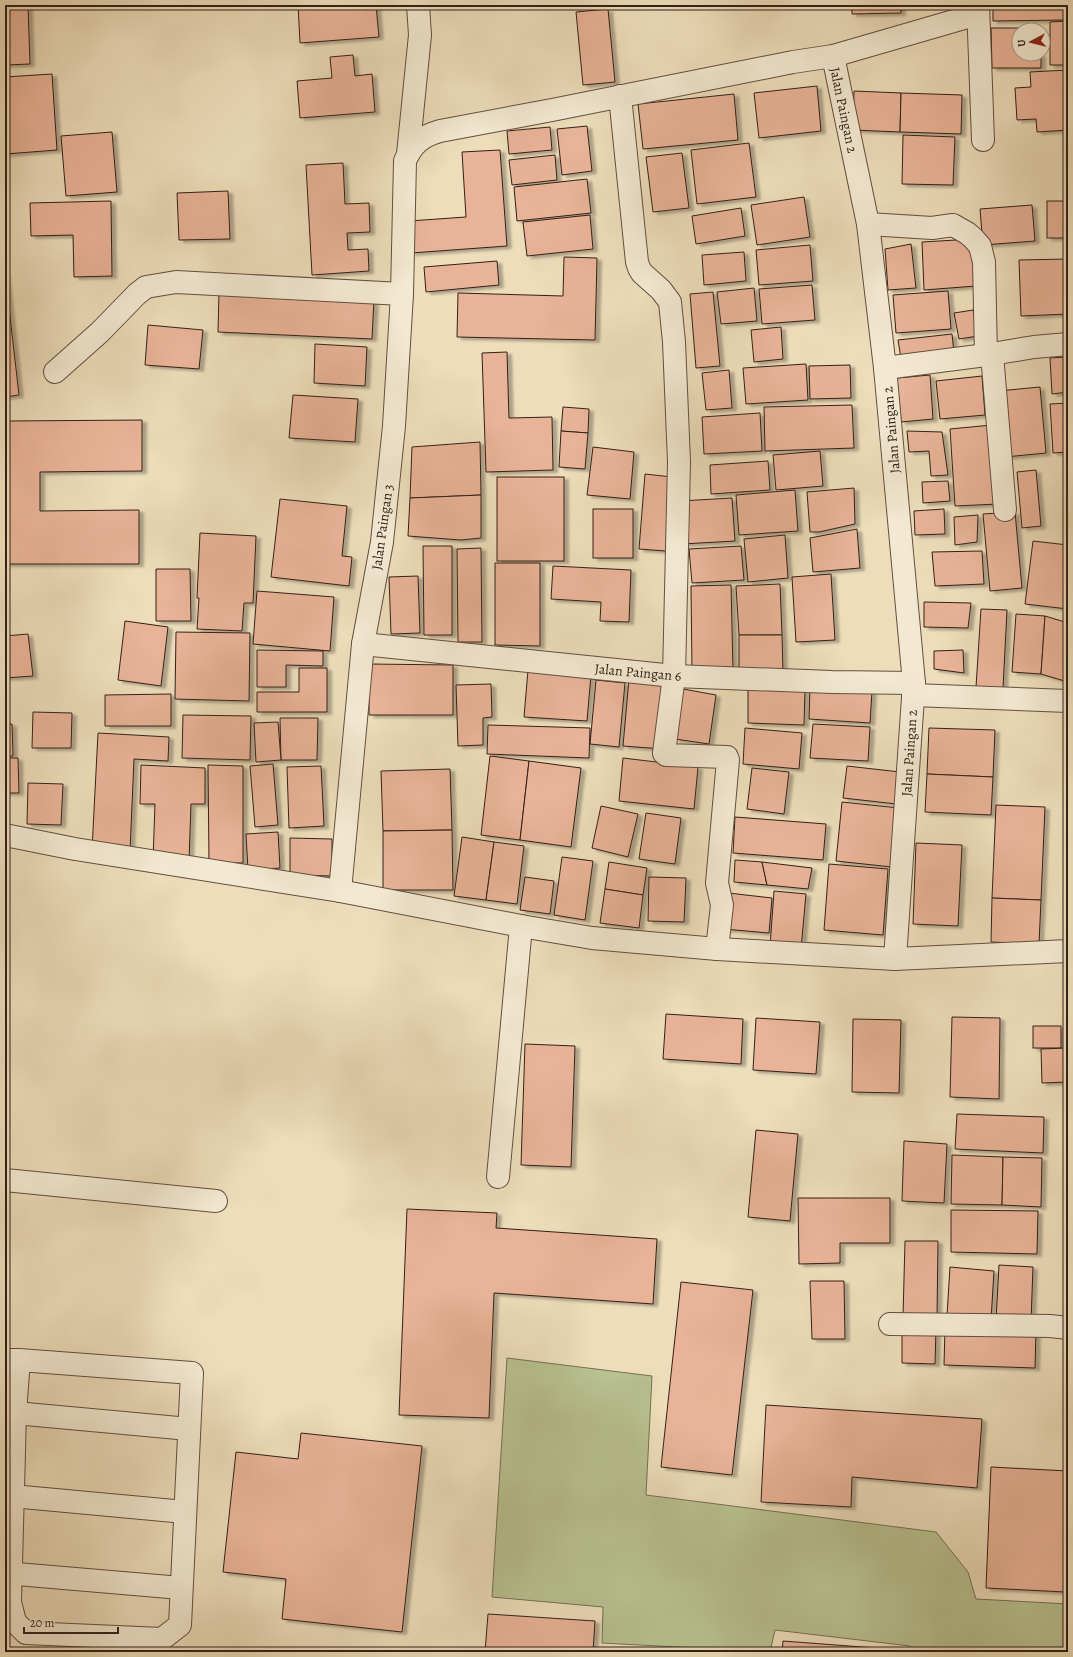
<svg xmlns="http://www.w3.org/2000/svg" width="1073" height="1657" font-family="Alegreya,serif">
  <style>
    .green { fill: #b8c190; stroke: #757054 }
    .building { fill: #e9b397; stroke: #322018; filter: url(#shadow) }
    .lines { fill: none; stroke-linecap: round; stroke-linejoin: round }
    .minor-casing { stroke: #614f40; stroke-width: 24 }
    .minor { stroke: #f3e9d2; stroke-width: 22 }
    .labels { text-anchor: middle; stroke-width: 4; stroke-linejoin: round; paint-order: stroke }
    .street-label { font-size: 14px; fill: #322018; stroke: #f3e9d2 }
  </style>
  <defs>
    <filter id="shadow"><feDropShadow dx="4.5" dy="2.5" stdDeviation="1" flood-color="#0004"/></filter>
  </defs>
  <rect width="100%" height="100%" fill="#edddba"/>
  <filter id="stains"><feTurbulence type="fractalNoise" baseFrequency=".005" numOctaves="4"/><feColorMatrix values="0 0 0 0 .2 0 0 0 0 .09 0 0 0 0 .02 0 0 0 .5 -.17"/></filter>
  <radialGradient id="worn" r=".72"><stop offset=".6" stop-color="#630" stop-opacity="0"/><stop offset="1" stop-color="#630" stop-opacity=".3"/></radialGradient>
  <path class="green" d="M507,1358L652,1376L646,1495L936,1532L968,1572L976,1599L1068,1604V1652H910V1646L775,1630L770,1652L602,1643L603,1607L492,1597Z"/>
  <g class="building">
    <path d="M298,5H376L379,37L300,43Z"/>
    <path d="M852,5H901V13L852,14Z"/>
    <path d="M993,5H1065V20L993,21Z"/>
    <path d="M28,6L30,64L5,65V7Z"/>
    <path d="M608,9L615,82L583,85L576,12Z"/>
    <path d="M1068,21V65H1050V22Z"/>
    <path d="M991,28H1041V30H1019V54H1041V68H992Z"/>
    <path d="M353,55L355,76L372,74L375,112L300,118L297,81L332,78L330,57Z"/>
    <path d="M1068,70V130L1037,132L1036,119L1017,120L1015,88L1031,87L1030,72Z"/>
    <path d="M52,74L57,150L5,154V77Z"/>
    <path d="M817,86L821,131L759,138L754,93Z"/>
    <path d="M854,91L901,93L900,132L853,130Z"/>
    <path d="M901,93L962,95L961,134L900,132Z"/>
    <path d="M734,94L738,140L643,149L638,104Z"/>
    <path d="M587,126L592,171L562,175L557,129Z"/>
    <path d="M550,127L552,150L509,154L507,131Z"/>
    <path d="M112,132L117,192L66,196L61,136Z"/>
    <path d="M903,135L955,137L953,185L902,184Z"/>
    <path d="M749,143L756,197L697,204L691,150Z"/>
    <path d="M500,150L507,246L411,253L409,221L466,217L462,152Z"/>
    <path d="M682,153L689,208L653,212L646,157Z"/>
    <path d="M555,155L557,180L512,185L509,160Z"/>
    <path d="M343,163L345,204L369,203L370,232L347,233L348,250L368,249L369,271L312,275L306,165Z"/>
    <path d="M587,179L591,213L517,221L514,187Z"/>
    <path d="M228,191L230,239L179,240L177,193Z"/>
    <path d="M804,197L810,237L757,245L751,205Z"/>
    <path d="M111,201L112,276L74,277L73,235L31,236L30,203Z"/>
    <rect x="1047" y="201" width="21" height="37"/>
    <path d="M1032,205L1035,241L983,245L980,209Z"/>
    <path d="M741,208L745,236L696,244L692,216Z"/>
    <path d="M590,215L593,249L527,256L523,222Z"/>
    <path d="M973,239L976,286L924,290L922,242Z"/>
    <path d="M911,244L916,288L888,290L885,249Z"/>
    <path d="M810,245L813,281L759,285L756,250Z"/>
    <path d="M744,252L746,281L704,285L702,255Z"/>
    <path d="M564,257L597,258L595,340L457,337L458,293L563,296Z"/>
    <path d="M1068,259V314L1021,316L1019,260Z"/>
    <path d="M497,261L499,285L426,292L424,267Z"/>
    <path d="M5,273L19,395L5,397Z"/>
    <path d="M812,285L815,320L762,324L759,289Z"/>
    <path d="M754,288L757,321L721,324L717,292Z"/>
    <path d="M948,291L951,329L896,333L893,295Z"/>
    <path d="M219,292L374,299L372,339L218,332Z"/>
    <path d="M713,292L720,366L696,368L690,294Z"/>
    <path d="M973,310L978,336L959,339L954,313Z"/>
    <path d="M148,325L203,330L199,369L145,365Z"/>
    <path d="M781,327L783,359L754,362L751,330Z"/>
    <path d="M952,334L954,353L901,358L898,340Z"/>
    <path d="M315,344L367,347L365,386L314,383Z"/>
    <path d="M507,352L509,418L552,417L553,470L486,472L482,353Z"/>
    <path d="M1068,357V392L1052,394L1050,358Z"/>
    <path d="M806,364L808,400L746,404L743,368Z"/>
    <path d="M850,365L851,398L810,399L809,366Z"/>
    <path d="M729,370L732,408L706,410L702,373Z"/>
    <path d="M930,375L933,419L901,422L897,378Z"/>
    <path d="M982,376L985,415L940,419L936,381Z"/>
    <path d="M1040,387L1046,453L1005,457L998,391Z"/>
    <path d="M293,395L358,399L355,442L289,438Z"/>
    <path d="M1068,403V452L1053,453L1050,404Z"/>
    <path d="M852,405L854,448L765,451L764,407Z"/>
    <path d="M563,407L589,409L588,433L561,431Z"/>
    <path d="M760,413L762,451L704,454L702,417Z"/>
    <path d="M142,420V471L40,472V511L139,510V564H5V421Z"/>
    <path d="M992,425L998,504L955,506L950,429Z"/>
    <path d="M561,431L588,433L585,469L559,467Z"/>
    <path d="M907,431L942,432L948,475L931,476L929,451L909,452Z"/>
    <path d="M480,442L481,495L410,498L412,447Z"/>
    <path d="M593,447L634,452L630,499L587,495Z"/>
    <path d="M820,451L823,486L776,490L773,455Z"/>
    <path d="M768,461L770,490L711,494L710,465Z"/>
    <path d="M1036,470L1041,526L1022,528L1017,472Z"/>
    <path d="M645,474L672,477L666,551L639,549Z"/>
    <rect x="497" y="477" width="67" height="84"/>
    <path d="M948,481L950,501L923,503L922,482Z"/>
    <path d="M854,488L855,524L819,532H810L807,492Z"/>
    <path d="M795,490L798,531L739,535L736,495Z"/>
    <path d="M481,495V538L461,540L408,536L410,498Z"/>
    <path d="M732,498L735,541L682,544L680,501Z"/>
    <path d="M280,499L347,506L342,556L352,557L349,586L271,577Z"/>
    <rect x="593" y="509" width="40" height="49"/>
    <path d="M944,509L945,534L915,535L914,511Z"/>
    <path d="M1015,512L1022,588L990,591L983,514Z"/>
    <path d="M978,515L977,542L955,545L954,517Z"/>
    <path d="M857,529L860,568L813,572L810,538Z"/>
    <path d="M200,533L256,536L253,603H244L242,631L197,629L199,598H197Z"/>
    <path d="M785,535L788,578L748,582L744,539Z"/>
    <path d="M1033,541L1068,545V609L1025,604Z"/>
    <path d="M423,546H452V635H424Z"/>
    <path d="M741,546L744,580L692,583L689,549Z"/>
    <path d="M481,548L482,642H458L457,549Z"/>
    <path d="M982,551L984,584L935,586L932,552Z"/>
    <path d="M495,563H540V646L495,645Z"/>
    <path d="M553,566L631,570L629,622L600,621L601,602L551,599Z"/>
    <path d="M156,569H190L191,621H156Z"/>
    <path d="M831,574L835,640L796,642L792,577Z"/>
    <path d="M418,576L420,633L391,634L389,577Z"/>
    <path d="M780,584L782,635H739L736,586Z"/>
    <path d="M731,585L733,671H692L691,586Z"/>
    <path d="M257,591L334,597L330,651L253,644Z"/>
    <path d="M924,602L971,603L968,628L924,627Z"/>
    <path d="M981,609L1007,610L1003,688L976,687Z"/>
    <path d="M1016,614L1045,616L1041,674L1012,672Z"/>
    <path d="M1045,616L1068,623V682L1041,674Z"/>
    <path d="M125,621L168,627L161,686L118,680Z"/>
    <path d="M176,632L250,633L249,701L175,699Z"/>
    <path d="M28,634L33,676L5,678V636Z"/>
    <path d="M739,635H782L783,672H739Z"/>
    <path d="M257,650L323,651V666L286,665V687H257Z"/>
    <path d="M963,650L964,673L934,669V651Z"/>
    <path d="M369,664L453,665V715H369Z"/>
    <path d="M299,668H327V712H257V692H299Z"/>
    <path d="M528,670L591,675L587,721L524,717Z"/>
    <path d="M629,679L669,683L663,749L623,746Z"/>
    <path d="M596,680L625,683L619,747L590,744Z"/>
    <path d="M491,684L492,717L483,718V745L458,746L456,685Z"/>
    <path d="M810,687L872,691L870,723L809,719Z"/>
    <path d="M683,689L716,695L709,744L675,739Z"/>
    <path d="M748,689L805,690L804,725L748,723Z"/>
    <path d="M171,694V726H105V695Z"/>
    <path d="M33,712L72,713L71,748H32Z"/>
    <path d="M183,715L251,716L250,760L182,758Z"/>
    <path d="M280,718H318L317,760H281Z"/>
    <path d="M278,722L281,760L256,762L254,723Z"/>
    <path d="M5,724H12L13,756H5Z"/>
    <path d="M813,724L870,727L868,761L810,758Z"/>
    <path d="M488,725L590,728L589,758L487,754Z"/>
    <path d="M745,728L802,733L799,769L743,764Z"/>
    <path d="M929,728L995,730L993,777L927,774Z"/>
    <path d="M98,733L169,737L168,761L134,759L130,851L92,850Z"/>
    <path d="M490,756L529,761L520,840L481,835Z"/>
    <path d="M5,758H18L19,793H5Z"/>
    <path d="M623,758L698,767L694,809L619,801Z"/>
    <path d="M529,761L581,768L571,847L520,840Z"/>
    <path d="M273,764L278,825L255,827L250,766Z"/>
    <path d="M141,765L205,768V804H191L189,861L153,860L155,804H140Z"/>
    <path d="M208,765L243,766V863H209Z"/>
    <path d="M321,766L324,826L289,828L287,767Z"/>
    <path d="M847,766L900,772L897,804L843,798Z"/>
    <path d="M752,768L789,772L784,814L747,809Z"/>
    <path d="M450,769L452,830L383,831L381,771Z"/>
    <path d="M927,774L993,777L991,815L925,812Z"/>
    <path d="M28,783L63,784L61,825L27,824Z"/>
    <path d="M842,802L899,808L892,867L836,861Z"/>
    <path d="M996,805L1045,807L1041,900L992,898Z"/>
    <path d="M601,806L638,814L628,857L592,848Z"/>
    <path d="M646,813L681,818L675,864L639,859Z"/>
    <path d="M735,817L826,824L823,860L733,853Z"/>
    <path d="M452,830L453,890H383V831Z"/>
    <path d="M278,832L280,868L248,870L246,834Z"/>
    <path d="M462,837L494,842L486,900L454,896Z"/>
    <path d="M290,838L332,839V876L290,875Z"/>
    <path d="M494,842L524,846L517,904L486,900Z"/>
    <path d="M916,843L962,845L958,926L913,924Z"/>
    <path d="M562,857L593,861L585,920L554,915Z"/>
    <path d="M735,860L762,862L767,885L734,882Z"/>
    <path d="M609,862L647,868L643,895L605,889Z"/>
    <path d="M762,862L812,868L808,889L767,885Z"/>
    <path d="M829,864L888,869L883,935L824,930Z"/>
    <path d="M525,877L554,881L550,914L520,910Z"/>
    <path d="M649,877L686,878L684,922L648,921Z"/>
    <path d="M605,889L643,895L639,928L600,923Z"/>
    <path d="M774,891L806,894L801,949L770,947Z"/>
    <path d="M728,893L772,898L769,933L724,929Z"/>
    <path d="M992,898L1041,900L1039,944L991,942Z"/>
    <path d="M666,1014L743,1019L741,1064L663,1059Z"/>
    <path d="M952,1017L1000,1018L999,1099L950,1097Z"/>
    <path d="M756,1018L820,1022L816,1074L753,1070Z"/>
    <path d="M853,1019L901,1020L899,1093L852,1092Z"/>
    <rect x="1033" y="1026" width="28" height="22"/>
    <path d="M525,1044L575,1046L571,1167L521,1165Z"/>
    <path d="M1067,1048L1068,1082L1042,1083L1041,1049Z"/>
    <path d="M957,1114L1044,1117L1043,1153L955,1149Z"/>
    <path d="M756,1130L798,1134L790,1221L748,1217Z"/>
    <path d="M904,1141L947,1144L944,1203L902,1201Z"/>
    <path d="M952,1155L1003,1157L1002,1205L951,1204Z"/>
    <path d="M1003,1157L1042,1158L1041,1207L1002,1205Z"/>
    <path d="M798,1198H890V1243H840V1263L799,1264Z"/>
    <path d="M407,1209L497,1213L496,1228L657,1239L653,1304L494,1293L489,1418L399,1415Z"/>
    <path d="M951,1210L1038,1211L1037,1254L951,1252Z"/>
    <path d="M905,1241H938L937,1318L903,1317Z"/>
    <path d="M999,1265L1033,1267L1031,1321L996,1320Z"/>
    <path d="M950,1267L994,1271L991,1320L947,1316Z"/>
    <path d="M810,1281H844L845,1339H812Z"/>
    <path d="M681,1282L753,1290L732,1475L661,1467Z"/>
    <path d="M945,1328L1036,1331L1035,1368L944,1365Z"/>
    <path d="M902,1329H936L935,1364L902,1363Z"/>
    <path d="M766,1405L982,1419L977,1488L852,1477L851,1507L761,1502Z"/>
    <path d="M301,1433L422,1446L402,1632L282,1619L286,1579L223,1572L236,1452L298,1459Z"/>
    <path d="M991,1467L1068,1471V1563H1066L1065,1592L986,1588Z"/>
    <path d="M488,1614L595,1621L593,1652H485Z"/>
    <path d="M783,1641L902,1650V1652H782Z"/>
  </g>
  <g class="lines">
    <g class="minor-casing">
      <g id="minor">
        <path d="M978,5L983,140"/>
        <path d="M620,96L637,262L639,268L642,273L661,290L670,302L674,342L679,462L674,676L664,753L666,755L727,757L728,760L717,883L722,905L717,949"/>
        <path d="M408,154L420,35L418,5"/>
        <path d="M868,224L932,228L953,225L967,233L973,238L980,246L984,262L986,355"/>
        <path d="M992,354L1005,510"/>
        <path d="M885,368L986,355L1034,347L1068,344"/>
        <path d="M55,372L100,332L137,294L146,287L176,282L402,294"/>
        <path d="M363,644L674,676L832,682L914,683"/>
        <path d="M913,695L1068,701"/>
        <path d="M5,835L75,849L340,891L521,926L592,938L717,949L895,959L1068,951"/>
        <path d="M340,891L363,644L382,542L394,426L402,294L405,161C412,144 422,136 440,131L552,110L793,62L833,56"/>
        <path d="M895,959L914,683L885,368L868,224L833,56L978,14"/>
        <path d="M498,1177L521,926"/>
        <path d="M5,1180L216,1201"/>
        <path d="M890,1324L1050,1326L1068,1328"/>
        <path d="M5,1360H19L192,1373L180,1625L162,1639L26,1633L15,1622L10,1602L15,1413L19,1360"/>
        <path d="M15,1413L189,1429"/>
        <path d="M12,1496L185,1512"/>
        <path d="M5,1573L181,1588"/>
      </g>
    </g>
    <use href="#minor" class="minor"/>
  </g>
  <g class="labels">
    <g class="street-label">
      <text transform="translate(844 110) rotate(78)" y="5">Jalan Paingan 2</text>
      <text transform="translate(891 430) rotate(-95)" y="5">Jalan Paingan 2</text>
      <text transform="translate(382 527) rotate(-82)" y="5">Jalan Paingan 3</text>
      <text transform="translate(638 672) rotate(5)" y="5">Jalan Paingan 6</text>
      <text transform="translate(909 753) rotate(-86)" y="5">Jalan Paingan 2</text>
    </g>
  </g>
  <rect width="1073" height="1657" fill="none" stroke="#edddba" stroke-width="20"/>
  <rect x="6" y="6" width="1061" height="1645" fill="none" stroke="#322018" stroke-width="2"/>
  <rect x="10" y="10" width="1053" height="1637" fill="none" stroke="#322018"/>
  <g transform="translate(1031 42) rotate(263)"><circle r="19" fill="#f3e9d2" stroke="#a69988"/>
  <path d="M0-3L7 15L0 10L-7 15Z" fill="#8f2418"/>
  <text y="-6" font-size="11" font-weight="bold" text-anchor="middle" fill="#322018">U</text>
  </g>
  <path d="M24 1627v6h94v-6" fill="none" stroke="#322018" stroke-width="2"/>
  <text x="30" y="1627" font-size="12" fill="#322018" stroke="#f3e9d2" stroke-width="3" paint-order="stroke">20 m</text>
  <rect width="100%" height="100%" filter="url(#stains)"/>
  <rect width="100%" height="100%" fill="url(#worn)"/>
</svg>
